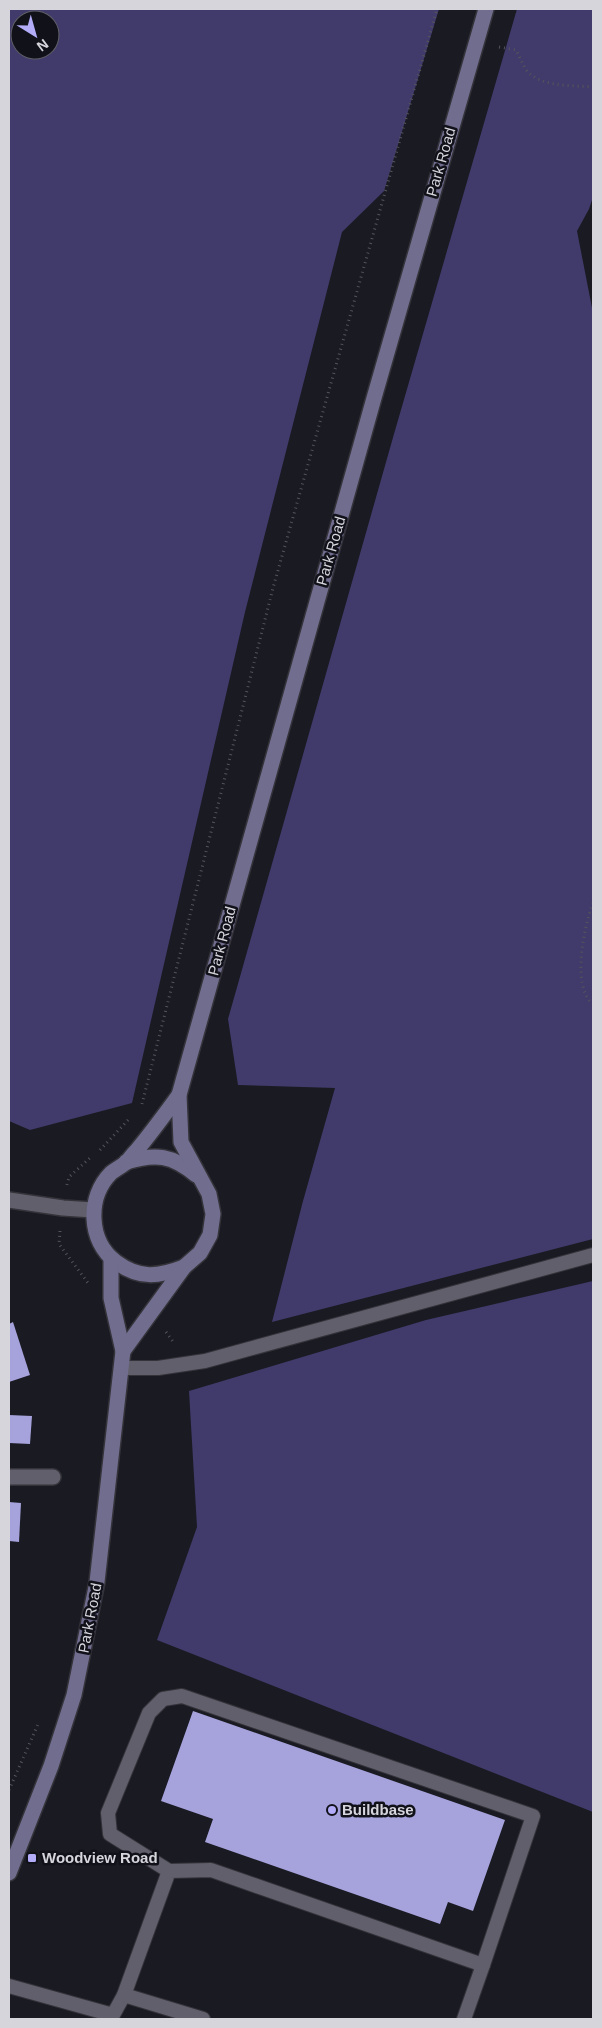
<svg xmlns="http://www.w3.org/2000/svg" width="602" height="2028" font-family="Arial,sans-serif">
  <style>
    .green { fill: #403b6a; fill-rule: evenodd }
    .building { fill: #a6a2db }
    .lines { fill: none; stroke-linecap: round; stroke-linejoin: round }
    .lane-casing { stroke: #34333a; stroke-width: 16 }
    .street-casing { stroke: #34333a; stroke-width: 18 }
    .secondary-casing { stroke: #34333a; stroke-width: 18 }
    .path { stroke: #54545c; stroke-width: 3; stroke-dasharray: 1 4; stroke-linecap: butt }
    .lane { stroke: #605f6b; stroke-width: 14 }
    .street { stroke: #605f6b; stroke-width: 15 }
    .secondary { stroke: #706d8e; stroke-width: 15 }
    .poi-dot { fill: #b3adf9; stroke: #11111a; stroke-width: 2 }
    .labels { text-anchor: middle; stroke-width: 5; stroke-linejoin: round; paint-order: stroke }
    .street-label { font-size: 15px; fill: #d6d5dc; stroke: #11111a }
    .poi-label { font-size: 15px; font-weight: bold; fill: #d6d5dc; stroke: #11111a; text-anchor: start }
  </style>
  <rect width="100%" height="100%" fill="#1a1a23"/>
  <g class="green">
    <path d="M9,9H439L384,191L342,232L245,612L132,1103L30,1130L9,1121ZM20,20H50V50H20Z"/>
    <path d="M517,9H593V197L589,209L577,231L593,313V1239L272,1322L303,1201L335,1088L238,1085L228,1019L394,434Z"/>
    <path d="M593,1281V1812L157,1640L197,1527L189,1391L426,1320Z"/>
  </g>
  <g class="building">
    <path d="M13,1322L30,1375L9,1382V1324Z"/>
    <path d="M9,1415L32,1416L30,1444L9,1443Z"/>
    <path d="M9,1502L21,1503L19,1542L9,1541Z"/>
    <path d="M193,1711L505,1820L473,1911L448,1902L440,1924L205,1842L213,1819L161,1801Z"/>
  </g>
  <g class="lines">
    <g class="lane-casing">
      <g id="lane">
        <path d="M122,1368H158L205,1361L593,1255"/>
        <path d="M169,1871L110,1834L108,1813L149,1713L163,1699L182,1696L533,1816L483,1965"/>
        <path d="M9,1986L113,2015L124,1995L169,1871L211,1870L483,1965L464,2019"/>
        <path d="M124,1995L203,2019"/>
      </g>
    </g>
    <g class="street-casing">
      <g id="street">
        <path d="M9,1200L63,1208L93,1210"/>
        <path d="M9,1477H53"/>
      </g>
    </g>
    <g class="secondary-casing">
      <g id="secondary">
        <path d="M179,1095C165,1114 152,1132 137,1150C133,1154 130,1158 127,1162C122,1166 116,1169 111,1173C87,1197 88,1241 116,1262C139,1279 158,1277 184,1267"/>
        <path d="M126,1162C156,1153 172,1155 196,1175"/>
        <path d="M123,1351L184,1267L200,1253L210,1235L213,1214L209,1194L181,1142L179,1095L374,398L486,9"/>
        <path d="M9,1873L51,1766L74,1695L97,1582L123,1351L111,1298V1258"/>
      </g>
    </g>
    <g class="path">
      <path d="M499,47L516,50C519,56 522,62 525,68C538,88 572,85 593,87"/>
      <path d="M593,903C584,926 571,987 593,1004"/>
      <path d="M142,1104L273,588L437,9"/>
      <path d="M100,1150L130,1118"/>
      <path d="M67,1185L69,1177L91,1157"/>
      <path d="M60,1231L59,1244L88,1283"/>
      <path d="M166,1332L174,1343"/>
      <path d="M9,1790L39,1722"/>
    </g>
    <use href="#lane" class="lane"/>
    <use href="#street" class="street"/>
    <use href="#secondary" class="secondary"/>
  </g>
  <g class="poi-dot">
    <circle cx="332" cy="1810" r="5"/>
    <rect x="27" y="1853" width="10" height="10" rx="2.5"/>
  </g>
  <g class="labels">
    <g class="street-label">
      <text transform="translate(441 162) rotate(-74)" y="5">Park Road</text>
      <text transform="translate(331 551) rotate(-74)" y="5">Park Road</text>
      <text transform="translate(222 941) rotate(-75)" y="5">Park Road</text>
      <text transform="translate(90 1618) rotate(-79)" y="5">Park Road</text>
    </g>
    <g class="poi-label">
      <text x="342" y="1815">Buildbase</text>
      <text x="42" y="1863">Woodview Road</text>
    </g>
  </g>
  <rect width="602" height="2028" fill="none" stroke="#d6d5dc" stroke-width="20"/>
  <g transform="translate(35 35) rotate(143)"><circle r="24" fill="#11111a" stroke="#605f68"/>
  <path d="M0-4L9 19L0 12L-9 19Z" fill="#b3adf9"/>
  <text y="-8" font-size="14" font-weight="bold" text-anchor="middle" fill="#d6d5dc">N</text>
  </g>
</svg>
